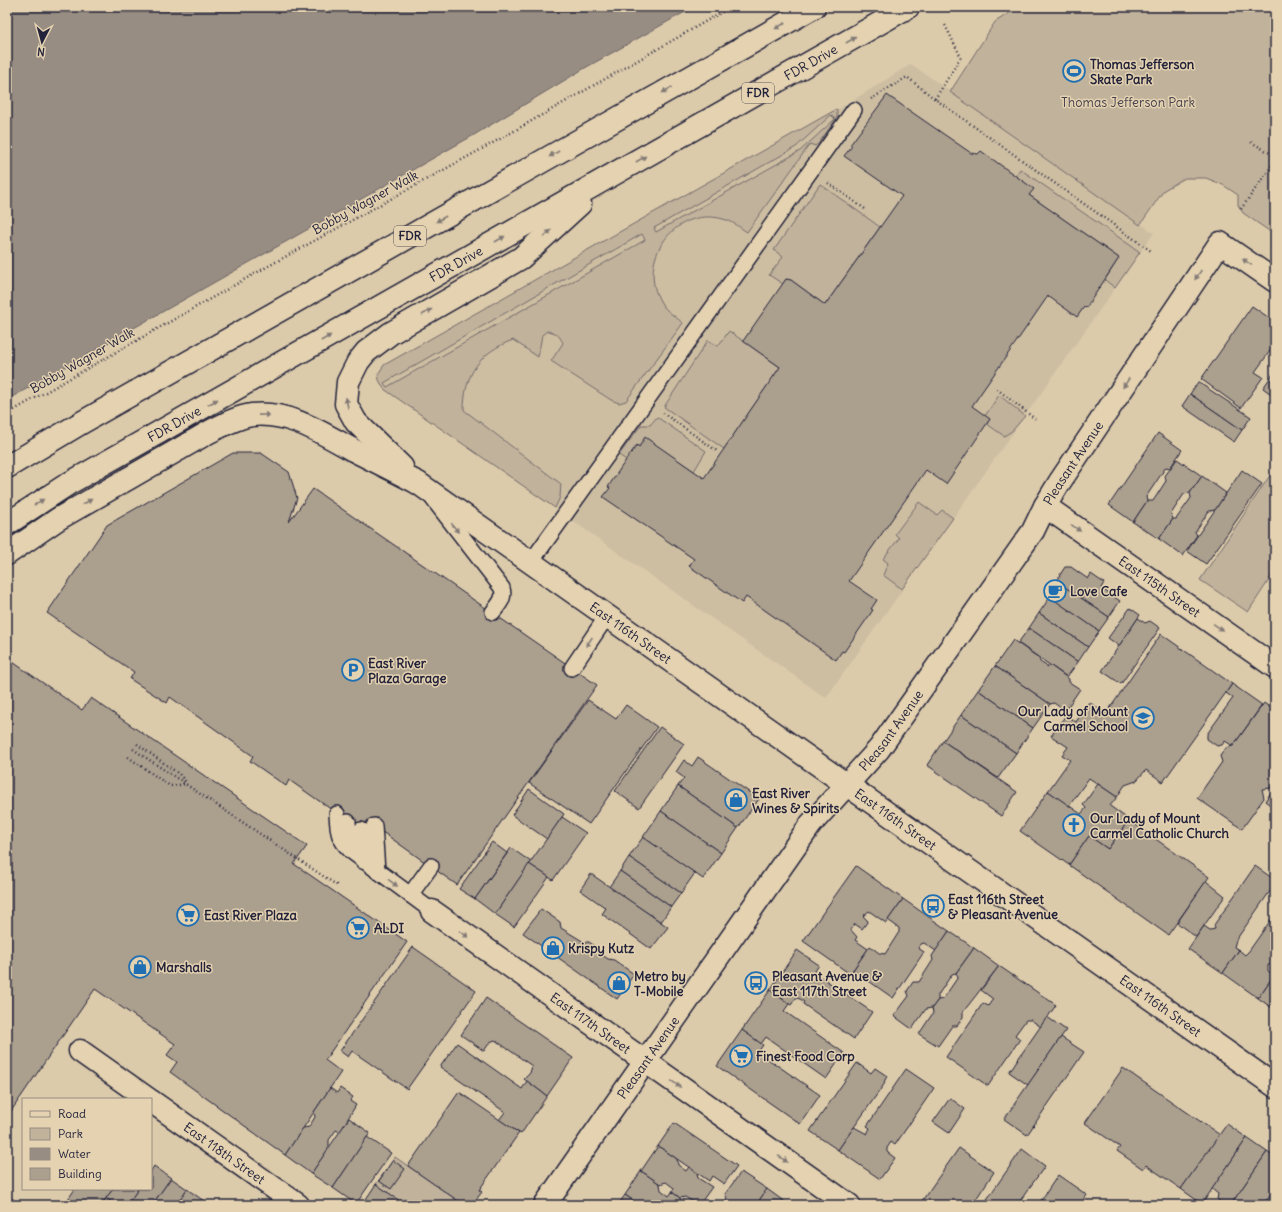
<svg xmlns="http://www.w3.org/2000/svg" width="1282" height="1212" font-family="Delius,sans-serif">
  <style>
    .built { fill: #cdbea2 }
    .green { fill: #c1b29b; stroke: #726a6b; fill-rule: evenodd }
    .water { fill: #988d82; stroke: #696266 }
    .building { fill: #ab9f8e; stroke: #22223b }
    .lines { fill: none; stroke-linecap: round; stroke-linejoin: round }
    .lane-casing { stroke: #22223b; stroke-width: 18 }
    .street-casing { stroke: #22223b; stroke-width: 25 }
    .secondary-casing { stroke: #22223b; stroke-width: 25 }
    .highway-casing { stroke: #22223b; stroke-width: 25 }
    .path { stroke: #22223b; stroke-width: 2.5; stroke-dasharray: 1 3; stroke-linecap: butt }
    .lane { stroke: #e4d2b0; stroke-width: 15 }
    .street { stroke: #e4d2b0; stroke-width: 22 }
    .secondary { stroke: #e4d2b0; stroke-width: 22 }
    .highway { stroke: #e4d2b0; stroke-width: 22 }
    .oneway { fill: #837a76 }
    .labels { text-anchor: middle; stroke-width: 3; stroke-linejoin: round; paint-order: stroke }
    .shield { fill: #e4d2b0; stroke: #5c575e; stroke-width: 1 }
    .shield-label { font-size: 12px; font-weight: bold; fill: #22223b }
    .street-label { font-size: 13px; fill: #22223b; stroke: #e4d2b0 }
    .poi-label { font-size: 13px; font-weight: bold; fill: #22223b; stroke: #e4d2b0; text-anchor: start }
    .park-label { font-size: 13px; fill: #423f4e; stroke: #e4d2b0 }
  </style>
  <rect width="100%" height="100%" fill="#dccbab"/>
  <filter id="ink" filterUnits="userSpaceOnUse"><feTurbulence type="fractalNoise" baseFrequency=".025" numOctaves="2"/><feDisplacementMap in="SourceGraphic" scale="8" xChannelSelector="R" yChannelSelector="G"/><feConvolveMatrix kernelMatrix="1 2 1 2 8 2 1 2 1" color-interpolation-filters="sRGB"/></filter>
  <g filter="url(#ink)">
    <path class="built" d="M911,64L1154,233L826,698L384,389L379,380L378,374L384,365L831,114Z"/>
    <g class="green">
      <path d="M1019,7H1275V235L1243,213L1238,205V195L1223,185L1206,178H1185L1164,190L1140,225L950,92L995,22Z"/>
      <path d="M837,109V117L819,143L815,146L810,144L747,232C739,227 732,221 723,219C673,205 633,265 664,307C669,313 677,318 683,323L626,401L619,403L611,400L551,361L563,343C559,335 556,332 547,331L542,335L538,357L513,340C480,352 464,374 464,410L561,484L560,497L555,508L384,389L379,380L378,374L384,365ZM831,115L835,119L800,151L656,232L654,228L796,147ZM642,234L645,240L387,387L384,383Z"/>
      <path d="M1020,169L1140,252L1115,288L1105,280L1119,258L1029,195L1015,176Z"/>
      <path d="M820,184L880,227L825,305L791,280L786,279L783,284L769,275L783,257L774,250Z"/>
      <path d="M729,331L780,367L724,449L664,407L708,340L718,346Z"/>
      <path d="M999,395L1025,416L1012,431L1004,436L987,424L990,419L985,416Z"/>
      <path d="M657,417L706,451L694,471L645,438L639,447L637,445L626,460L619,455L641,425H650Z"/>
      <path d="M1275,468V571L1248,612L1200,580Z"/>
      <path d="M919,502L937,515L942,510L953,518L902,589L883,575L888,563L883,559L899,538L895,534Z"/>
      <path d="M395,1157L464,1205H414L406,1200L400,1201L376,1184Z"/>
    </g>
    <path class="water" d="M7,7H694L585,68L474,135L7,400Z"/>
    <g class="building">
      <path d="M887,95L971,153L978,154L981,151L1034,189L1029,195L1119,258L1086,308L1084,307L1077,317L1048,296L972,406L990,419L946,484L926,470L849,581L877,600L871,609L873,610L844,652L842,651L836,660L746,597L742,603L689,566L694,559L603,497L610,488L608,487L626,460L637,445L639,447L645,437L704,478L780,367L743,341L786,279L791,280L825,305L902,196L844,156L852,146L850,145Z"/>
      <path d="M1252,306L1275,322V344L1255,372L1263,377L1241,408L1201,379Z"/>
      <path d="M1275,371V397L1263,388Z"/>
      <path d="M1198,382L1251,417L1242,430L1190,394Z"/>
      <path d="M1190,394L1242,430L1234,442L1182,406Z"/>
      <path d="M1158,433L1182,450L1170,468L1166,467L1146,497L1147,501L1133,522L1109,505Z"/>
      <path d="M233,453H261L289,472L297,498L289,522L313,489L597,685L457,885L374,826L368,835L289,780L286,786L250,761L253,756L170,697L167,703L130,679L134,672L47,613L107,525Z"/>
      <path d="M1177,459L1202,476L1190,493L1184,494L1171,514L1173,519L1159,539L1133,522L1147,501H1153L1166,481L1165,476Z"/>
      <path d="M1242,470L1262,484L1206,564L1187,551Z"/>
      <path d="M1202,476L1226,493L1215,510L1209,511L1195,532L1197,535L1183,556L1159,539L1173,519H1176L1191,498L1190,493Z"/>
      <path d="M1065,567H1071L1088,579L1091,574L1104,583L1101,588L1120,601L1109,617L1056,581Z"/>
      <path d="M1056,581L1109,617L1099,631L1046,595Z"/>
      <path d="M1050,597L1099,631L1088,647L1039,613Z"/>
      <path d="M1130,608L1140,615L1119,646L1108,638Z"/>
      <path d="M1039,613L1088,647L1078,662L1029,628Z"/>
      <path d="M1138,618L1145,623L1150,621L1160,628L1121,684L1102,671Z"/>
      <path d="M1029,628L1078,662L1067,677L1018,643Z"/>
      <path d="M1161,634L1232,684L1163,782L1146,770L1136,781L1125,785L1117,797L1089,778L1069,806L1048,791L1070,760L1062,755L1068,747L1051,736L1066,715L1076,722L1089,702L1106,714Z"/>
      <path d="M1013,640L1039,658L1040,662L1048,667L1051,666L1069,679V682L1080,689L1065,711L1054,703L1050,704L995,666Z"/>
      <path d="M7,658L82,710L91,698L307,846L294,864L407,942L325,1060L341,1072L285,1155L170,1072L177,1062L167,1055L175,1044L95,989L7,1117Z"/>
      <path d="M995,666L1050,704L1033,728L978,690Z"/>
      <path d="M1232,684L1262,705L1233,746L1225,741L1222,745L1217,746L1207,739V734L1233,698L1226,693Z"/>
      <path d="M978,690L1033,728L1016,753L961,715Z"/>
      <path d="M588,700L616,719L626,705L657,727L589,824L529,783Z"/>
      <path d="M1264,703L1275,711V782L1271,788L1262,789L1264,798L1242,829L1197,798L1222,762L1220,756L1226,748L1233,746Z"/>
      <path d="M961,715L1016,753L998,778L943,741Z"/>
      <path d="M660,727L684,744L639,808L615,791Z"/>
      <path d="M943,741L1017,792L1001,816L927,765Z"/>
      <path d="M698,757L759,799L738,828L678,786L684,778L676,772L684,760L692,766Z"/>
      <path d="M1098,784L1117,797L1110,806L1129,820L1108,849L1089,836L1069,865L1020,831L1048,791L1081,814L1086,808L1083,805Z"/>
      <path d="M678,786L738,828L721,853L661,811Z"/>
      <path d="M1275,787V809L1265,801Z"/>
      <path d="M529,789L564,814L547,839L512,815Z"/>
      <path d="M661,811L721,853L703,879L643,837Z"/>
      <path d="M562,817L586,833L553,880L529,864Z"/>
      <path d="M1129,820L1209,877L1168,935L1069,865L1089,836L1108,849Z"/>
      <path d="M643,837L695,873L681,893L629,857Z"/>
      <path d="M492,842L507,853L475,899L459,889Z"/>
      <path d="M511,848L531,862L495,914L475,899Z"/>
      <path d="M629,857L681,893L671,907L620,871Z"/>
      <path d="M529,864L549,877L514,927L495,914Z"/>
      <path d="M856,866L903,899L886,923L869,911L863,916L868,921L862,929L855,924L851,930L857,937L855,940L868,949L850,974L803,941Z"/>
      <path d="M1255,866L1275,880V884L1236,940L1234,947L1239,950L1223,973L1188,949L1204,926L1210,930L1215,929L1214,925Z"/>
      <path d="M620,871L671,907L661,922L609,887Z"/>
      <path d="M591,874L668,927L651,949L602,914L606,908L580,890Z"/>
      <path d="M1206,881L1225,896L1196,937L1177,923Z"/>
      <path d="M903,899L949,931L936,951L924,943L921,944L918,948L924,952L893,998L853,970L870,946L879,953L885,954L899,932V928L888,920Z"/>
      <path d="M541,909L560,922L561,928L584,942H589L599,949L598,952L608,959L614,960L634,974L617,999L523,933Z"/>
      <path d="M1275,914V959L1270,965H1268V971L1274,975L1258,998L1223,973L1239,950L1245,955L1249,951Z"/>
      <path d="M949,931L974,948L956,973L952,974L938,995V1000L932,1008L926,1009L912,1029L894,1016L909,996L907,991L913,982H919L933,960L932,956Z"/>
      <path d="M413,947L476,991L407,1089L352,1051L348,1057L340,1051Z"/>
      <path d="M974,948L999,966L963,1012V1017L957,1026H952L938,1046L919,1034L933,1013L932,1008L938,1000L943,999L958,977L956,973Z"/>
      <path d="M797,950L819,965L813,974L815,977L819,980L821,977L872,1012L854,1039L803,1004L804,1002L800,999L796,998L791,1005L770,990Z"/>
      <path d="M999,966L1056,1005L1041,1027L1031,1020H1026L1015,1035L1020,1039L988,1086L946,1057L983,1003L988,1006L993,999L981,990Z"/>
      <path d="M1274,975H1275V1010L1258,998Z"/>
      <path d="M770,990L789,1004L784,1011L844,1053L826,1079L766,1037L761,1044L742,1030Z"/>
      <path d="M486,998L573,1058L547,1096L524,1079L530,1073L532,1066L495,1040L490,1042L484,1051L461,1035Z"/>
      <path d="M1047,1017L1066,1030L1028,1085L1009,1072Z"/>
      <path d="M742,1030L763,1045L758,1052L820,1095L800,1124L717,1066Z"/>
      <path d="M1061,1037L1084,1052L1027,1135L1004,1119Z"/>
      <path d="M457,1043L522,1089L527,1081L547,1096L521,1134L499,1120L505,1112L440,1067Z"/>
      <path d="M857,1063L871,1073L875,1068L887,1076L884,1082L885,1083L838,1150L810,1131Z"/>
      <path d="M1123,1068L1220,1135L1181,1189L1146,1165L1143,1169L1117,1151L1120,1147L1085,1123Z"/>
      <path d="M906,1069L934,1088L895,1145L891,1142L887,1148V1152L895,1158L880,1179L838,1150L854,1127L867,1134L870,1128L867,1126Z"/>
      <path d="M330,1088L337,1093L340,1088L353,1097L350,1101L356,1105L340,1132L336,1130L329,1140V1148L311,1174L285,1155L303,1128L309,1127L315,1117L314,1112Z"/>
      <path d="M459,1092L519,1133L479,1190L482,1192L472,1205H464L408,1166Z"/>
      <path d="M950,1098L965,1109L949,1133L933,1122Z"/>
      <path d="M349,1118L370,1133L333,1188L311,1174Z"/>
      <path d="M674,1123L737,1166L724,1184L712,1176L709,1181L658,1146Z"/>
      <path d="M1227,1124L1247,1138L1202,1204L1181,1189Z"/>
      <path d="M367,1137L391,1153L356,1204L333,1188Z"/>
      <path d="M1247,1138L1267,1152L1232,1203L1224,1205L1217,1199L1218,1194L1212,1189Z"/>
      <path d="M658,1146L677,1159L678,1165L686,1171L689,1167L697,1173L698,1178L712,1187L699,1205L685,1197L680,1198L672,1192L674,1188L666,1182L660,1184L641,1171Z"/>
      <path d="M959,1148L994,1172L972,1205H919Z"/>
      <path d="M1022,1149L1045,1166L1017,1205H983Z"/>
      <path d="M1267,1152L1275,1157V1188L1263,1205H1234L1232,1203Z"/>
      <path d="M393,1160L405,1169L391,1189L379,1181Z"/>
      <path d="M154,1166L171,1178L152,1205H127L138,1189H151V1171Z"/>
      <path d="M641,1171L660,1184L661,1190L669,1196L672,1192L680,1198L681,1202L685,1205H640L625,1195Z"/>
      <path d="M741,1172L767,1189L756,1205H722L727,1198L725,1194Z"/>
      <path d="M1058,1175L1087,1195L1080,1205H1038Z"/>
      <path d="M171,1178L187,1189L176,1205H152Z"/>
      <path d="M376,1184L400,1201L406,1200L414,1205H362Z"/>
      <path d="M1275,1188V1205H1263Z"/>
      <path d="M75,1189H113L101,1205H64Z"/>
      <path d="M113,1189H138L127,1205H116L106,1198Z"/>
      <path d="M187,1189L204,1201L201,1205H176Z"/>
      <path d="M767,1189L789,1205H756Z"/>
      <path d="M7,1195L21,1205H7Z"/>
      <path d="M625,1195L640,1205H618Z"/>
    </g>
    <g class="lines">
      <g class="lane-casing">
        <g id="lane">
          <path d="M433,499L502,588C505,599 499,604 493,612"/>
          <path d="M531,562L854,110"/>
          <path d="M572,668L607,616"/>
          <path d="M337,814C338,831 338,839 351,851L432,911"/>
          <path d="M348,822L350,848"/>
          <path d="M374,826L377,871"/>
          <path d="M361,830L363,861"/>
          <path d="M410,895L431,866"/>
        </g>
      </g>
      <g class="street-casing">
        <g id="street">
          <path id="s1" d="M1045,506L1275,667"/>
          <path id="s2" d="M432,911L849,1205"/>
          <path d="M80,1051L148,1099"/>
          <path id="s3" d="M151,1101L298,1205"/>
          <path id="s4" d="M545,1205L811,824L879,749L1033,531L1045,506L1059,483L1220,243L1275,281"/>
        </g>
      </g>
      <g class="secondary-casing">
        <g id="secondary">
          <path id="s5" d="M418,483L1275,1086"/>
        </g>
      </g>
      <g class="highway-casing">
        <g id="highway">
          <path d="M7,467L81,423L814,7"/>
          <path d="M402,467L356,422L346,404L348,382L358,362L366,352L391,333L521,258L580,204"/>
          <path id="s6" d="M7,524L68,484L908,7"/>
          <path d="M7,554L58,519L209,432C223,425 237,417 252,415C289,411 322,433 353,450C375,461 397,472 418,483"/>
        </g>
      </g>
      <g class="path">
        <path d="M871,99L907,77L935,99L1151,251"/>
        <path d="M935,99L961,57L945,25"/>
        <path d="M1251,142L1275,156"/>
        <path d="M828,183L865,209"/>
        <path d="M1241,209L1275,161"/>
        <path d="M997,389L1035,419"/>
        <path d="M663,413L717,451"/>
        <path d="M7,414L263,269L500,139L731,7"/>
        <path d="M137,744L179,774L186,782"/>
        <path d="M133,749L338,886"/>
        <path d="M128,757L170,786L187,784"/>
      </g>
      <use href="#lane" class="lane"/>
      <use href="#street" class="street"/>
      <use href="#secondary" class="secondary"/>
      <use href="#highway" class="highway"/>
    </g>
    <defs><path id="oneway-solid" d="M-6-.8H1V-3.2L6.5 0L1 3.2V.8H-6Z"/></defs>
    <g class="oneway">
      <use href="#oneway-solid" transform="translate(780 26) rotate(150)"/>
      <use href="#oneway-solid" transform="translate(851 40) rotate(-30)"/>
      <use href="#oneway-solid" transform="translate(667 90) rotate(150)"/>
      <use href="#oneway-solid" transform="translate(554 154) rotate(150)"/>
      <use href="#oneway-solid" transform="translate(641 159) rotate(-30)"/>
      <use href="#oneway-solid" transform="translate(441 219) rotate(150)"/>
      <use href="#oneway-solid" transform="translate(547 234) rotate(-43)"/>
      <use href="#oneway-solid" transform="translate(500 239) rotate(-30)"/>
      <use href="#oneway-solid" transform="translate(1247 262) rotate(-146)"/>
      <use href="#oneway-solid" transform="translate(1198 275) rotate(124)"/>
      <use href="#oneway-solid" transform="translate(427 312) rotate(-30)"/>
      <use href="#oneway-solid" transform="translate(326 338) rotate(-30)"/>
      <use href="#oneway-solid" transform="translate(1126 383) rotate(124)"/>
      <use href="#oneway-solid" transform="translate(213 402) rotate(-30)"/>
      <use href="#oneway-solid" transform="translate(347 403) rotate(-101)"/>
      <use href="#oneway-solid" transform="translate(264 415) rotate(-1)"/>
      <use href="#oneway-solid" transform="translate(39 502) rotate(-31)"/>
      <use href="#oneway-solid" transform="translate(87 502) rotate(-30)"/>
      <use href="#oneway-solid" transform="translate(455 528) rotate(52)"/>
      <use href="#oneway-solid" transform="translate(1076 528) rotate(35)"/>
      <use href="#oneway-solid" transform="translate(1218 627) rotate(35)"/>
      <use href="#oneway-solid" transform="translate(589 642) rotate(124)"/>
      <use href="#oneway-solid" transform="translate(393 883) rotate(36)"/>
      <use href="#oneway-solid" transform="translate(464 934) rotate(35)"/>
      <use href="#oneway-solid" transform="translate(676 1084) rotate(35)"/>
      <use href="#oneway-solid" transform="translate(783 1159) rotate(35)"/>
    </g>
  </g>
  <defs>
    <g id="stadium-ring" transform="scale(1.15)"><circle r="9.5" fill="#e4d2b0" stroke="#1f6fb2" stroke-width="1.5"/><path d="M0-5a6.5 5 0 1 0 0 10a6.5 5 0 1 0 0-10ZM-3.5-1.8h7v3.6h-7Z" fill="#1f6fb2"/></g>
    <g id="cafe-ring" transform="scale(1.15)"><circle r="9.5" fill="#e4d2b0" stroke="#1f6fb2" stroke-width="1.5"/><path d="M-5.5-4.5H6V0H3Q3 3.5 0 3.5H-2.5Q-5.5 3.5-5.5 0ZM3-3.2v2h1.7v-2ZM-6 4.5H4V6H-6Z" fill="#1f6fb2"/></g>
    <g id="parking-ring" transform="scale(1.15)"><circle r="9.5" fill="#e4d2b0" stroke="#1f6fb2" stroke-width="1.5"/><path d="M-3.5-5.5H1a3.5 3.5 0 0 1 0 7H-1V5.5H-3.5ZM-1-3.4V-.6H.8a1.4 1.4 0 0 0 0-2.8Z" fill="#1f6fb2"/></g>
    <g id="school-ring" transform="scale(1.15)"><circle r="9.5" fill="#e4d2b0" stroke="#1f6fb2" stroke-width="1.5"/><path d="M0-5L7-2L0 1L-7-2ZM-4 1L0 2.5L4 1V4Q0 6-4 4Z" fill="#1f6fb2"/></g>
    <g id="shop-ring" transform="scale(1.15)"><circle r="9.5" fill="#e4d2b0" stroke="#1f6fb2" stroke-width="1.5"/><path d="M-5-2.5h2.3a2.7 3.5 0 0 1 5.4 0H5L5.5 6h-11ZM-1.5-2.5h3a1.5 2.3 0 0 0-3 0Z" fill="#1f6fb2"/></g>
    <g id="church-ring" transform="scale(1.15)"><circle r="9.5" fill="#e4d2b0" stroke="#1f6fb2" stroke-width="1.5"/><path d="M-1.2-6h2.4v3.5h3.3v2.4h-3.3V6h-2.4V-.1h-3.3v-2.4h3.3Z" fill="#1f6fb2"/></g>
    <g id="bus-ring" transform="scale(1.15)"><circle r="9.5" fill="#e4d2b0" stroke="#1f6fb2" stroke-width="1.5"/><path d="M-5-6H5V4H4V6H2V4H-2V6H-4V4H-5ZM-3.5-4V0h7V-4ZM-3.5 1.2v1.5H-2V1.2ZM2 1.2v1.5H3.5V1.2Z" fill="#1f6fb2"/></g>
    <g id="supermarket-ring" transform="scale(1.15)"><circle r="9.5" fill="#e4d2b0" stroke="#1f6fb2" stroke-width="1.5"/><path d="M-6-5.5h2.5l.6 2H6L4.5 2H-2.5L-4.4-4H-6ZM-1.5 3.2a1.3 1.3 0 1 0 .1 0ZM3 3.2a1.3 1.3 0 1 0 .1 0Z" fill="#1f6fb2"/></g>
  </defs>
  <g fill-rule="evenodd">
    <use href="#stadium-ring" x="1074" y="71"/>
    <use href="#cafe-ring" x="1055" y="591"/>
    <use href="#parking-ring" x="353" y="670"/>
    <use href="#school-ring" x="1143" y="718"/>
    <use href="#shop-ring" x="736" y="800"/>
    <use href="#church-ring" x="1074" y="825"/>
    <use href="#bus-ring" x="933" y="906"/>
    <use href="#supermarket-ring" x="188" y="915"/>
    <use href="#supermarket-ring" x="358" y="928"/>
    <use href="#shop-ring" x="553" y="948"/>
    <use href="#shop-ring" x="140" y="967"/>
    <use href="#shop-ring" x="619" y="983"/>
    <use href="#bus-ring" x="756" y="983"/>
    <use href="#supermarket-ring" x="741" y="1056"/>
  </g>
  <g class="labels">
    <g class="shield">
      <rect x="742" y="83" width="32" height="20" rx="3"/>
      <rect x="394" y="226" width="32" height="20" rx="3"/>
    </g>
    <g class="shield-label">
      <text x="758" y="97">FDR</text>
      <text x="410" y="240">FDR</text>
    </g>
    <g class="street-label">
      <text dy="5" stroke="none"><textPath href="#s6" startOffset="927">FDR Drive</textPath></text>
      <text transform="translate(365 202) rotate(-29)" y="5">Bobby Wagner Walk</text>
      <text dy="5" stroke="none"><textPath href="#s6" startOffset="519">FDR Drive</textPath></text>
      <text transform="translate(82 360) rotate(-30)" y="5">Bobby Wagner Walk</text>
      <text dy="5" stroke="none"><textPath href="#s6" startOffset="195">FDR Drive</textPath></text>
      <text dy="5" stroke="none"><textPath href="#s4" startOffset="912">Pleasant Avenue</textPath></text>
      <text dy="5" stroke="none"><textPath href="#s1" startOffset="140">East 115th Street</textPath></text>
      <text dy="5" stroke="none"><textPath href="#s5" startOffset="260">East 116th Street</textPath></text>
      <text dy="5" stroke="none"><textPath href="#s4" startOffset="588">Pleasant Avenue</textPath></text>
      <text dy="5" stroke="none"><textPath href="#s5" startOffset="584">East 116th Street</textPath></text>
      <text dy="5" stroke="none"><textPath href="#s5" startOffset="908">East 116th Street</textPath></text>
      <text dy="5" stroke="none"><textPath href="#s2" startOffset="194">East 117th Street</textPath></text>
      <text dy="5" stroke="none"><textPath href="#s4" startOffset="180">Pleasant Avenue</textPath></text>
      <text dy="5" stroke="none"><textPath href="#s3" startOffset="90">East 118th Street</textPath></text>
    </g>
    <g class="poi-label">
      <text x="1090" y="69">Thomas Jefferson<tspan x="1090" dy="15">Skate Park</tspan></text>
      <text x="1070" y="596">Love Cafe</text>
      <text x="368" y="668">East River<tspan x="368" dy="15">Plaza Garage</tspan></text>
      <text x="1128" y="716" text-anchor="end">Our Lady of Mount<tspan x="1128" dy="15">Carmel School</tspan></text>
      <text x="752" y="798">East River<tspan x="752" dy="15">Wines &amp; Spirits</tspan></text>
      <text x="1090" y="823">Our Lady of Mount<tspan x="1090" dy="15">Carmel Catholic Church</tspan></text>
      <text x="948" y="904">East 116th Street<tspan x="948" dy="15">&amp; Pleasant Avenue</tspan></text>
      <text x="204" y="920">East River Plaza</text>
      <text x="374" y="933">ALDI</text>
      <text x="568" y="953">Krispy Kutz</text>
      <text x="156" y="972">Marshalls</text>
      <text x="634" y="981">Metro by<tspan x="634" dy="15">T-Mobile</tspan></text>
      <text x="772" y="981">Pleasant Avenue &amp;<tspan x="772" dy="15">East 117th Street</tspan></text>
      <text x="756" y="1061">Finest Food Corp</text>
    </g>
    <g class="park-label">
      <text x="1128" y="107">Thomas Jefferson Park</text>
    </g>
  </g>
  <rect width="1282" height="1212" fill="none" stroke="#e4d2b0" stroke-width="24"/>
  <rect x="12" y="12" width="1258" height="1188" fill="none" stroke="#22223b" stroke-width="1.5" filter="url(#ink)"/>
  <rect x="22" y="1098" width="130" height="92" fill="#e4d2b0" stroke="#968c81"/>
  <rect x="30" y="1111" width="20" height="6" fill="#e4d2b0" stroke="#968c81"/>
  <text x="58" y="1118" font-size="12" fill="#22223b">Road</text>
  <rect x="30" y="1128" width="20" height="12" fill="#c1b29b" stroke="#968c81"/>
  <text x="58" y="1138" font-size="12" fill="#22223b">Park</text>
  <rect x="30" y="1148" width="20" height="12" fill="#988d82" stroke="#968c81"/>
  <text x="58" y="1158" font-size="12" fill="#22223b">Water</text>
  <rect x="30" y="1168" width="20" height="12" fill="#ab9f8e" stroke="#968c81"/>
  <text x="58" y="1178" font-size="12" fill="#22223b">Building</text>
  <g transform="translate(42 42) rotate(186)" stroke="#e4d2b0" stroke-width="3" paint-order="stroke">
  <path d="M0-3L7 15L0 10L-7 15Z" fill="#22223b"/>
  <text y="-6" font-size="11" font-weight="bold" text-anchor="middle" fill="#22223b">N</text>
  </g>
</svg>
